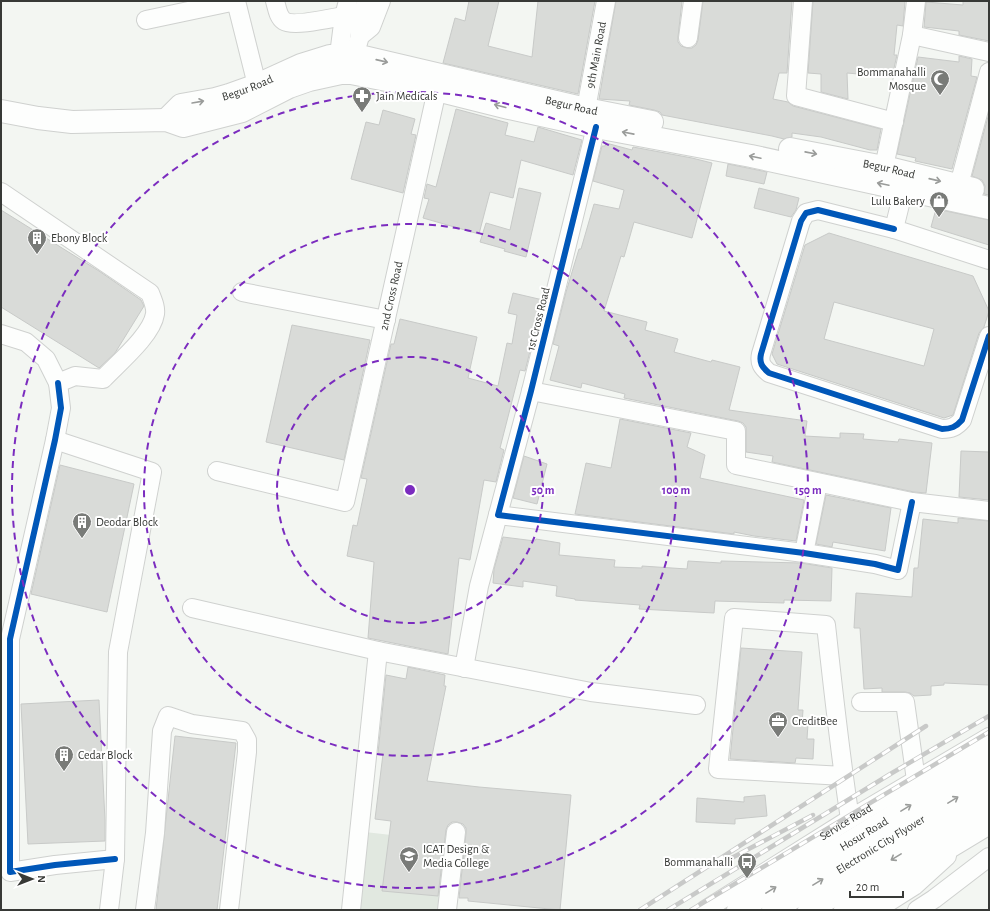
<svg xmlns="http://www.w3.org/2000/svg" width="990" height="911" font-family="'Alegreya Sans',sans-serif">
  <style>
    .built { fill: #e1e8e0 }
    .building { fill: #d9dbd8; stroke: #c8cac8; fill-rule: evenodd }
    .lines { fill: none; stroke-linecap: round; stroke-linejoin: round }
    .minor-casing { stroke: #cfd1cf; stroke-width: 20 }
    .major-casing { stroke: #cfd1cf; stroke-width: 24 }
    .highway-casing { stroke: #cfd1cf; stroke-width: 24 }
    .minor { stroke: #fdfefd; stroke-width: 18 }
    .major { stroke: #fdfefd; stroke-width: 22 }
    .highway { stroke: #fdfefd; stroke-width: 22 }
    .rail-casing { stroke: #c8c9c8; stroke-width: 4.5 }
    .rail { stroke: #fff; stroke-width: 3; stroke-dasharray: 9; stroke-linecap: butt }
    .cycleway-casing { stroke: #fff; stroke-width: 8 }
    .cycleway { stroke: #0057b8; stroke-width: 6 }
    .oneway { stroke: #9a9c9a }
    .ring { fill: none; stroke: #7b2cbf; stroke-width: 2; stroke-dasharray: 7 5 }
    .labels { text-anchor: middle; stroke-width: 4; stroke-linejoin: round; paint-order: stroke }
    .street-label { font-size: 12px; fill: #373936; stroke: #fff }
    .poi-label { font-size: 12px; fill: #373936; stroke: #fff; text-anchor: start }
    .centre { fill: #7b2cbf; stroke: #fff; stroke-width: 2 }
    .ring-label { font-size: 12px; text-anchor: middle; font-weight: bold; fill: #7b2cbf; stroke: #fff; stroke-width: 4; stroke-linejoin: round; paint-order: stroke }
  </style>
  <rect width="100%" height="100%" fill="#f3f6f2"/>
  <path class="built" d="M365,832L461,843L453,910H357Z"/>
  <g class="building">
    <path d="M469,1H499L488,46L532,57L538,1H595L578,94L443,63L455,18L465,21Z"/>
    <path d="M616,1H682L678,37V42L681,46L687,48H692L696,45L698,40L703,1H792L787,73H779L773,99L788,102L793,106L881,129L877,150H870L821,137L792,133V137L784,139L772,136L662,115L660,112L654,110L629,105L630,101L599,99Z"/>
    <path d="M813,1H905L903,26L897,25L894,55H897L892,77L847,73L848,99L821,92V74L808,73Z"/>
    <path d="M963,1H989V41L959,35V31L924,27L926,2L963,5Z"/>
    <path d="M959,56L972,59L971,76L977,77L952,169L915,161L916,158L897,154L918,57L959,62Z"/>
    <path d="M456,109L508,123L505,135L534,142L538,127L582,140L573,175L521,160L513,198L490,192L479,234L423,218L429,199L424,198L427,184L436,187Z"/>
    <path d="M383,110L415,119L411,134L416,135L403,193L351,179L366,122L379,125Z"/>
    <path d="M989,113V195L984,194L985,186L982,180L972,176Z"/>
    <path d="M606,143L632,150L633,147L692,158L712,163L692,238L634,222L624,257L621,256L604,311L647,322L645,330L678,339L674,352L711,362L712,360L740,367L729,410L807,421L805,436L840,438V433L864,434L863,439L898,442L899,439L932,443L926,493L914,492L772,462L773,456L746,452V427L743,423L738,421L624,398L625,394L582,383L581,388L550,380L559,346L553,344L566,292L579,249H581L594,204L619,209L624,190L593,181L602,146H605Z"/>
    <path d="M728,164L767,172L764,184L726,176Z"/>
    <path d="M519,188L541,193L526,257L504,251L505,249L480,242L486,223L510,230Z"/>
    <path d="M759,188L799,198L796,210L791,217L754,208Z"/>
    <path d="M936,209L989,220V245L931,227Z"/>
    <path d="M1,210L99,271L141,300L144,306L115,353L99,368L1,307Z"/>
    <path d="M829,233L973,276L989,311L984,327L979,333L953,415L944,418L777,364L772,354L805,245ZM834,302L934,329L924,366L824,339Z"/>
    <path d="M513,293L543,300L525,371L520,370L500,448L504,450L496,482L484,480L470,560L459,558L448,654L368,638L374,562L347,556L353,525L357,526L367,479L361,478L391,344H394L400,319L477,337L468,378L498,386L507,343L512,344L517,315L508,313Z"/>
    <path d="M292,325L370,340L344,460L266,442Z"/>
    <path d="M620,419L691,433L687,447L705,455L700,478L804,500L796,541L754,536L734,532V534L575,514L586,463L611,468Z"/>
    <path d="M961,451L989,452V500L959,497Z"/>
    <path d="M524,456L547,464L537,504L513,498Z"/>
    <path d="M60,465L134,484L107,612L31,594Z"/>
    <path d="M826,495L891,508L885,551L833,542L832,547L816,544Z"/>
    <path d="M958,518L989,521V685L944,683V685L931,686V695L914,696L910,693L905,692H882V688L864,689L860,628H854L856,593L912,597L914,568H918L923,519L958,523Z"/>
    <path d="M503,537L535,541L536,539L560,543L559,555L615,560L614,567L642,568V566L687,569L688,561L721,563V561L801,563L832,568L831,601L784,600V603L715,601L714,613L639,609L640,605L575,600V599L556,596L557,586L523,581V587L493,583L494,569Z"/>
    <path d="M741,648L802,652L798,710H803L802,724H808L807,739H814L813,759L796,758L795,763L730,759Z"/>
    <path d="M408,667L445,675L444,686H446L427,781L479,787L571,795L560,910L468,901V898H459L466,833V828L463,824L457,822H452L448,825L446,830L438,896L382,891L391,821L375,819L383,754L378,753L386,675L406,679Z"/>
    <path d="M99,700L105,820V841L28,844L21,704Z"/>
    <path d="M175,736L236,743L217,910H156Z"/>
    <path d="M765,795L767,816L735,819V824L696,822L697,798L744,802V797Z"/>
  </g>
  <g class="lines">
    <g class="minor-casing">
      <g id="minor">
        <path d="M275,1C277,8 278,17 284,21C293,27 332,18 344,16"/>
        <path d="M803,1L796,96L894,122"/>
        <path d="M146,20L236,1L257,85"/>
        <path d="M912,35L989,52"/>
        <path d="M360,36L358,23L367,1"/>
        <path d="M688,38L693,1"/>
        <path d="M339,55L344,16L348,1"/>
        <path d="M351,67L360,36L371,27L381,1"/>
        <path id="s1" d="M586,109L606,1"/>
        <path d="M884,167L912,35L916,1"/>
        <path d="M959,185L989,72"/>
        <path d="M904,188L894,229L989,260"/>
        <path d="M1,192L150,293C153,301 156,307 155,314C152,335 118,363 103,379L75,376L58,383L46,359L26,342L1,334"/>
        <path d="M894,229L818,210L806,213L801,221L761,354C759,363 762,367 769,373L942,429C951,429 956,427 962,420L989,336"/>
        <path d="M242,292L386,320"/>
        <path d="M58,383L61,408L55,440L10,639V872L55,865L115,859"/>
        <path d="M531,391L736,431V465L912,502L989,511"/>
        <path d="M55,440L152,472L118,652L115,859L109,910"/>
        <path id="s2" d="M217,471L345,502L437,90"/>
        <path d="M498,515L804,553L875,564L898,570L912,502"/>
        <path d="M804,553L818,483"/>
        <path d="M192,608L378,651L591,692L696,705"/>
        <path d="M464,668L479,586L531,391L596,127"/>
        <path d="M861,702H905L916,780"/>
        <path d="M844,776L718,769L734,618L826,625C833,689 840,754 850,819"/>
        <path d="M145,910L155,833L162,731L168,716L192,724L242,731L247,740V752L229,910"/>
        <path d="M351,910L378,651"/>
        <path d="M447,910L456,832"/>
        <path id="s3" d="M705,910L850,819L989,737"/>
        <path d="M876,910L914,886L947,856"/>
        <path d="M917,910L934,899L989,857"/>
      </g>
    </g>
    <g class="major-casing">
      <g id="major">
        <path d="M1,111L38,118L72,122L166,120L183,126L242,111L289,87L309,80L341,73H351L437,90L509,108L596,127L751,156L989,208"/>
        <path id="s4" d="M166,120L181,105L215,99L229,95L257,85L301,65L330,56L355,55L586,109L652,122"/>
        <path id="s5" d="M790,149L884,167L973,189"/>
      </g>
    </g>
    <g class="highway-casing">
      <g id="highway">
        <path id="s6" d="M738,910L989,758"/>
        <path id="s7" d="M773,910L989,778"/>
        <path d="M809,910L989,801"/>
        <path d="M845,910L989,823"/>
      </g>
    </g>
    <use href="#minor" class="minor"/>
    <use href="#major" class="major"/>
    <use href="#highway" class="highway"/>
    <g class="rail-casing">
      <g id="rail">
        <path d="M724,862L813,815"/>
        <path d="M640,910L926,726"/>
        <path d="M668,910L892,773L989,716"/>
        <path d="M691,910L989,732"/>
      </g>
    </g>
    <use href="#rail" class="rail"/>
    <g class="cycleway-casing">
      <g id="cycleway">
        <path d="M596,127L531,391L498,515L804,553L875,564L898,570L912,502"/>
        <path d="M894,229L818,210L806,213L801,221L761,354C759,363 762,367 769,373L942,429C951,429 956,427 962,420L989,336"/>
        <path d="M58,383L61,408L55,440L10,639V872L55,865L115,859"/>
      </g>
    </g>
    <use href="#cycleway" class="cycleway"/>
  </g>
  <defs><path id="oneway-shaft" d="M-6 0H5M1.5-3L5.5 0L1.5 3" fill="none" stroke-width="1.6" stroke-linecap="round" stroke-linejoin="round"/></defs>
  <g class="oneway">
    <use href="#oneway-shaft" transform="translate(382 61) rotate(13)"/>
    <use href="#oneway-shaft" transform="translate(198 102) rotate(-10)"/>
    <use href="#oneway-shaft" transform="translate(500 106) rotate(-165)"/>
    <use href="#oneway-shaft" transform="translate(628 133) rotate(-169)"/>
    <use href="#oneway-shaft" transform="translate(811 153) rotate(11)"/>
    <use href="#oneway-shaft" transform="translate(755 157) rotate(-168)"/>
    <use href="#oneway-shaft" transform="translate(935 180) rotate(13)"/>
    <use href="#oneway-shaft" transform="translate(883 184) rotate(-168)"/>
    <use href="#oneway-shaft" transform="translate(953 800) rotate(-31)"/>
    <use href="#oneway-shaft" transform="translate(906 808) rotate(-31)"/>
    <use href="#oneway-shaft" transform="translate(896 857) rotate(149)"/>
    <use href="#oneway-shaft" transform="translate(818 882) rotate(-31)"/>
    <use href="#oneway-shaft" transform="translate(771 890) rotate(-31)"/>
  </g>
  <g class="ring">
    <circle cx="410" cy="490" r="133"/>
    <circle cx="410" cy="490" r="266"/>
    <circle cx="410" cy="490" r="398"/>
  </g>
  <defs>
    <g id="mosque-pin" transform="scale(1)"><path d="M0 17L-7.5 6A9.5 9.5 0 1 1 7.5 6Z" fill="#797b78" stroke="#fff"/><path d="M3.5-4.9A6 6 0 1 0 3.5 4.9A5 5 0 1 1 3.5-4.9Z" fill="#fff"/></g>
    <g id="pharmacy-pin" transform="scale(1)"><path d="M0 17L-7.5 6A9.5 9.5 0 1 1 7.5 6Z" fill="#797b78" stroke="#fff"/><path d="M-2-6h4v4h4v4h-4v4h-4v-4h-4v-4h4Z" fill="#fff"/></g>
    <g id="shop-pin" transform="scale(1)"><path d="M0 17L-7.5 6A9.5 9.5 0 1 1 7.5 6Z" fill="#797b78" stroke="#fff"/><path d="M-5-2.5h2.3a2.7 3.5 0 0 1 5.4 0H5L5.5 6h-11ZM-1.5-2.5h3a1.5 2.3 0 0 0-3 0Z" fill="#fff"/></g>
    <g id="building-pin" transform="scale(1)"><path d="M0 17L-7.5 6A9.5 9.5 0 1 1 7.5 6Z" fill="#797b78" stroke="#fff"/><path d="M-4-6H4V6H1V3H-1V6H-4ZM-2.5-4.3h1.7v1.8h-1.7ZM.8-4.3h1.7v1.8H.8ZM-2.5-1h1.7V.8h-1.7ZM.8-1h1.7V.8H.8Z" fill="#fff"/></g>
    <g id="office-pin" transform="scale(1)"><path d="M0 17L-7.5 6A9.5 9.5 0 1 1 7.5 6Z" fill="#797b78" stroke="#fff"/><path d="M-6-3h4V-5.5h4V-3h4V5H-6ZM-1-4.5V-3h2v-1.5ZM-6 0V1H6V0Z" fill="#fff"/></g>
    <g id="university-pin" transform="scale(1)"><path d="M0 17L-7.5 6A9.5 9.5 0 1 1 7.5 6Z" fill="#797b78" stroke="#fff"/><path d="M0-5L7-2L0 1L-7-2ZM-4 1L0 2.5L4 1V4Q0 6-4 4Z" fill="#fff"/></g>
    <g id="bus-pin" transform="scale(1)"><path d="M0 17L-7.5 6A9.5 9.5 0 1 1 7.5 6Z" fill="#797b78" stroke="#fff"/><path d="M-5-6H5V4H4V6H2V4H-2V6H-4V4H-5ZM-3.5-4V0h7V-4ZM-3.5 1.2v1.5H-2V1.2ZM2 1.2v1.5H3.5V1.2Z" fill="#fff"/></g>
  </defs>
  <g fill-rule="evenodd">
    <use href="#mosque-pin" x="940" y="79"/>
    <use href="#pharmacy-pin" x="362" y="96"/>
    <use href="#shop-pin" x="939" y="201"/>
    <use href="#building-pin" x="37" y="238"/>
    <use href="#building-pin" x="82" y="522"/>
    <use href="#office-pin" x="778" y="721"/>
    <use href="#building-pin" x="64" y="755"/>
    <use href="#university-pin" x="409" y="856"/>
    <use href="#bus-pin" x="747" y="862"/>
  </g>
  <g class="labels">
    <g class="street-label">
      <text dy="4" stroke="none"><textPath href="#s1" startOffset="55">9th Main Road</textPath></text>
      <text dy="4" stroke="none"><textPath href="#s4" startOffset="90">Begur Road</textPath></text>
      <text dy="4" stroke="none"><textPath href="#s4" startOffset="426">Begur Road</textPath></text>
      <text dy="4" stroke="none"><textPath href="#s5" startOffset="101">Begur Road</textPath></text>
      <text dy="4" stroke="none"><textPath href="#s2" startOffset="343">2nd Cross Road</textPath></text>
      <text transform="translate(538 319) rotate(-76)" y="4">1st Cross Road</text>
      <text dy="4" stroke="none"><textPath href="#s3" startOffset="166">Service Road</textPath></text>
      <text dy="4" stroke="none"><textPath href="#s6" startOffset="147">Hosur Road</textPath></text>
      <text dy="4" stroke="none"><textPath href="#s7" startOffset="126">Electronic City Flyover</textPath></text>
    </g>
    <g class="poi-label">
      <text x="926" y="76" text-anchor="end">Bommanahalli<tspan x="926" dy="14">Mosque</tspan></text>
      <text x="376" y="100">Jain Medicals</text>
      <text x="925" y="205" text-anchor="end">Lulu Bakery</text>
      <text x="51" y="242">Ebony Block</text>
      <text x="96" y="526">Deodar Block</text>
      <text x="792" y="725">CreditBee</text>
      <text x="78" y="759">Cedar Block</text>
      <text x="423" y="853">ICAT Design &amp;<tspan x="423" dy="14">Media College</tspan></text>
      <text x="733" y="866" text-anchor="end">Bommanahalli</text>
    </g>
  </g>
  <circle cx="410" cy="490" r="6" class="centre"/>
  <g class="ring-label">
    <text x="543" y="494">50 m</text>
    <text x="676" y="494">100 m</text>
    <text x="808" y="494">150 m</text>
  </g>
  <rect width="990" height="911" fill="none" stroke="#373936" stroke-width="4"/>
  <g transform="translate(32 879) rotate(90)" stroke="#ffffff" stroke-width="3" paint-order="stroke">
  <path d="M0-3L7 15L0 10L-7 15Z" fill="#373936"/>
  <text y="-6" font-size="11" font-weight="bold" text-anchor="middle" fill="#373936">N</text>
  </g>
  <path d="M850 891v6h53v-6" fill="none" stroke="#373936" stroke-width="2"/>
  <text x="856" y="891" font-size="12" fill="#373936" stroke="#ffffff" stroke-width="3" paint-order="stroke">20 m</text>
</svg>
